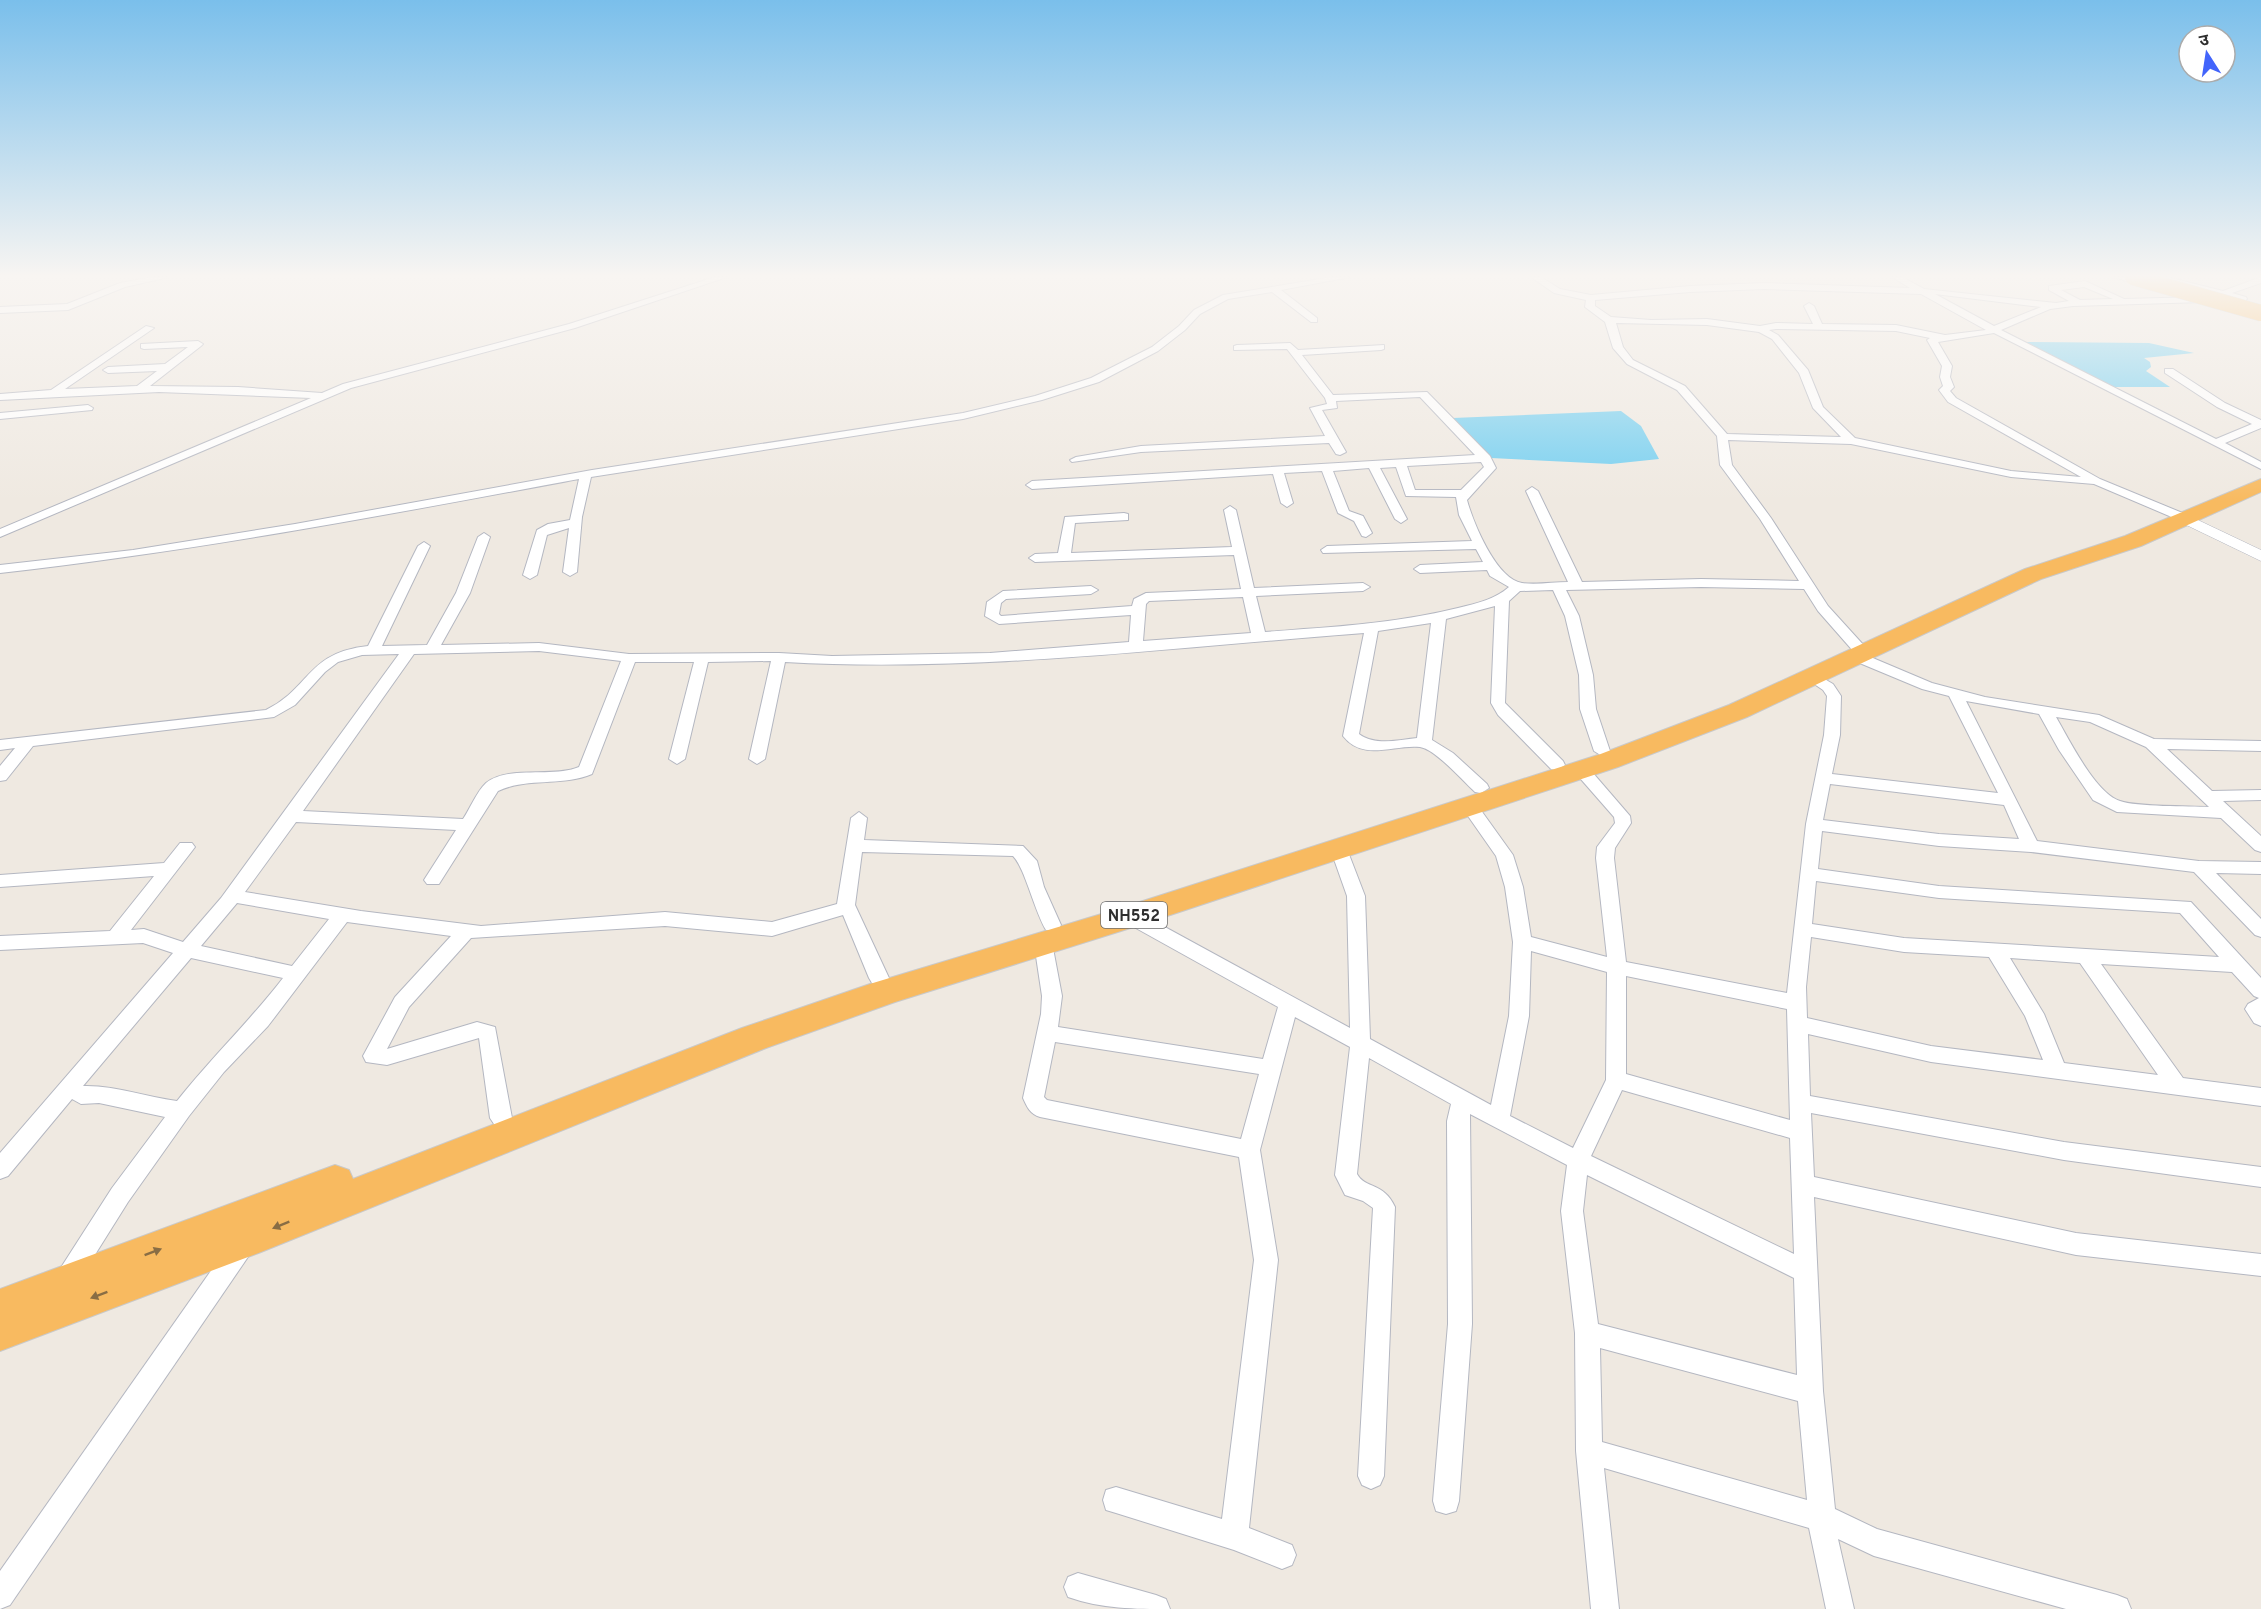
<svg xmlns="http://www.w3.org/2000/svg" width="2261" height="1609" font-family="Overpass,'Noto Sans Devanagari',sans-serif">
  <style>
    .water { fill: #75cff0 }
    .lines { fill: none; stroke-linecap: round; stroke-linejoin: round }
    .minor-casing { stroke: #b4b7c1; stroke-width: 2 }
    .tertiary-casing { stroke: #b4b7c1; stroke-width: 1 }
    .trunk-casing { stroke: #c9c9c9; stroke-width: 2 }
    .minor { fill: #fff; fill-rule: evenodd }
    .tertiary { fill: #fff; fill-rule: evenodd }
    .trunk { fill: #f8ba60; fill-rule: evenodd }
    .trunk-bridge-casing { stroke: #c9c9c9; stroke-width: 17; stroke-linecap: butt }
    .trunk-bridge { stroke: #f8ba60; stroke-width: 16 }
    .oneway { fill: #896d44 }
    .labels { text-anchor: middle; stroke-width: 5; stroke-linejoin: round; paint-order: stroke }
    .shield { fill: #fff; stroke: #6d6d6d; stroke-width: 1.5 }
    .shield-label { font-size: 16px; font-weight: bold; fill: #2e2e2e }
  </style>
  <rect width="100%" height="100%" fill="#efe9e1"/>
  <g class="water">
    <path d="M2025,342L2149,343L2194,353L2144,358L2150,362L2151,367L2146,371L2170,387H2113Z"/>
    <path d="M1621,411L1641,426L1659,459L1611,464L1491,458L1453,418Z"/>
  </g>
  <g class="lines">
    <g class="minor-casing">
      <g id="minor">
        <path d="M153,277H169L125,287L68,310L0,313V307L67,304L120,283Z"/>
        <path d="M715,277H727L575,328L351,388L0,537V529L311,398L159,392L0,400V394L51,390L146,326L154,328L65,389L137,386L157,371L108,373L103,370L108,367L165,364L188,347L144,349L141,348V344L198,341L203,344L201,346L150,386L238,387L322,393L343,384L569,324Z"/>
        <path d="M1332,277H1350L1281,290L1317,318V322H1311L1272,292L1228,299L1200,314L1185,330L1158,351L1099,382L1042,400L963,419L591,477L582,517L577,572L570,576L563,572L569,528L547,535L537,575L530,579L523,575L537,530L548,524L570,520L579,479C386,515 195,551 0,573V565L133,550L295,524L592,470L963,413L1035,396L1091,378L1152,347L1179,326L1194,310L1223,295Z"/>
        <path d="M1531,277H1541L1560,289L1591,295L1690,286L1764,283L1910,288L1892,277H1902L1924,289L2056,303L2069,301L2049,290V286L2085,281L2124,299L2200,297L2204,300L2203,302L2073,306L2050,309L2001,330L2216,439L2252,424L2217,407L2165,373V369H2173L2225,403L2261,420V428L2225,443L2261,462V469L1994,333L1938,342L1952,366L1950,377L1954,387L1950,391L1956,398L2100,479L2185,514L2187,517L2181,521L2094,484L2011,477L1851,444L1728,440L1732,465L1771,518L1828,606L1868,650L1870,653L1868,656L1932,683L1985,697L2099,715L2154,739L2261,741V751L2167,749L2212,791L2261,790V800L2223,801L2261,836V852L2255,850L2221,818L2117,812L2093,800L2059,750L2039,714L1966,701L2037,841L2199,861L2261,862V874L2216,873L2261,919V937L2255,935L2194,872L2031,852L1939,846L1822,831L1818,869L1939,886L2191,902L2261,978V1026L2254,1023L2245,1009L2248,1004L2259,998L2254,996L2232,972L2101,964L2183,1078L2261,1088V1106L1931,1062L1808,1034L1810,1096L2064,1142L2261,1167V1187L2064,1160L1811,1113L1814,1177L2076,1233L2261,1254V1276L2076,1255L1814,1197L1823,1391L1835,1509L1877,1529L2117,1595L2127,1599L2131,1609H2066L1874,1556L1838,1539L1854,1609H1826L1809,1528L1604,1468L1619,1609H1591L1576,1451L1575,1333L1561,1211L1567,1165L1470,1114L1472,1324L1459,1501L1456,1511L1446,1514L1436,1511L1433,1501L1448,1324L1447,1121L1451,1104L1369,1058L1357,1174C1365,1189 1384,1182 1395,1207L1384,1476L1380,1485L1371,1489L1362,1485L1358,1476L1373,1208L1363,1201L1345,1195L1335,1175L1350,1047L1295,1017L1260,1150L1278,1260L1249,1528L1292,1545L1296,1555L1292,1565L1282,1569L1234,1550L1116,1513L1106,1510L1103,1500L1106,1490L1116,1487L1222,1519L1254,1260L1239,1157L1040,1117C1030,1114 1027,1107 1023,1098L1041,1014L1042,996L1034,943L1036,938H1050L1052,943L1062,996L1058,1027L1263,1059L1278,1007L1107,912L1104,907L1107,902H1119L1350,1028L1347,896L1330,848L1339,842L1345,844L1365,896L1370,1039L1491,1105L1509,1016L1513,942L1505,887L1496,856L1461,806L1469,801L1475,802L1513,855L1523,887L1531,937L1607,957L1596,858L1597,847L1615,823L1614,817L1572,769L1580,764L1586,765L1630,816L1631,823L1615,848L1614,858L1626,962L1787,993L1806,824L1824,735L1827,696L1823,690L1804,677L1806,674H1816L1833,684L1841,696L1840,735L1832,774L1998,793L1949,696L1922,689L1850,659L1848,656L1854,652L1818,611L1804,589L1701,587L1566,590L1579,616L1593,675L1596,709L1610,751L1602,756L1594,751L1580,709L1579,675L1565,616L1553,590L1520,591L1509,601L1505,703L1563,761L1565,765L1557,770L1551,769L1498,715L1491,703L1495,606L1446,619L1432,740L1453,753L1487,784L1489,788L1481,793L1475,792C1463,781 1435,749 1420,747C1395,744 1363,762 1343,736L1364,633C1174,647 977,673 785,662L765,759L757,764L749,759L771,661L708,662L685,759L677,764L669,759L694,662H635L592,774C561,787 528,777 498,791L439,884H427L424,880L456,830L296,822L245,892L361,911L481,926L665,912L772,922L837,904L851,818L859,812L867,818L864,840L1023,846L1037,861L1044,887L1061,925L1058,930H1046C1034,910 1025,868 1013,856L862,852L855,905L889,978L886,983L879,985L872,983L869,978L843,915L772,936L665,926L471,938L409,1007L387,1049L477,1022L495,1027L512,1118L508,1124L501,1127L494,1124L490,1118L479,1038L387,1065L366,1062L363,1056L395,997L451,936L347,922L268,1026L224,1072L189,1116L128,1202L76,1285L68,1288L60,1285L56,1277L60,1269L112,1188L165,1117L99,1103L81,1104L72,1099L8,1176L0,1179V1153L173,953L143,943L0,950V936L110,931L154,876L0,887V875L164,863L180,843H192L195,847L192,851L131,930L144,929L183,942L221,898L399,654L362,655L338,662L325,672L295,705L274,717L33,746L6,780L0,781V766L15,748L0,750V740L266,710C312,687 306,653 368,646L418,546L424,542L430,546L382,646L427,645L456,593L478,537L484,533L490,537L470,593L441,645L539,643L629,654L779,653L832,656L990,653L1129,642L1131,615L999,624L985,616L987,602L1003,591L1091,586L1098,590L1091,594L1006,599L1001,603L999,614L1001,616L1132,606L1134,599L1146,593L1241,589L1234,555L1035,562L1029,558L1035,554L1058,553L1065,517L1124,513L1128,514V520L1075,523L1071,553L1232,547L1224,510L1230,506L1236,510L1254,588L1363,583L1370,587L1363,591L1256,596L1265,632C1330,627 1394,624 1458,608C1477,603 1494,600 1509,587L1490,576L1487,570L1420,573L1414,569L1420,565L1483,562L1476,549L1323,553L1321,550L1327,546L1472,541L1459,515L1456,497L1406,496L1396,467L1380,468L1407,519L1401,523L1395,519L1369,468L1333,471L1349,511L1363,516L1372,533L1366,537L1362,536L1354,521L1338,513L1322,471L1284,473L1293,503L1287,507L1281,503L1273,474L1032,489L1026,485L1032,481L1475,455L1420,397L1336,401L1337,408L1322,410L1346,452L1340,455L1336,454L1329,443L1141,452L1072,462L1070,460L1076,457L1141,446L1325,436L1310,408L1327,404L1325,398L1287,349L1234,350V346L1237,345L1290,343L1298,350L1384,345V349L1381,350L1302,355L1333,395L1427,392L1490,456L1496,468L1467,500C1473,522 1496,579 1522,583C1536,585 1554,582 1568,582L1526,491L1532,487L1538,491L1582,582L1701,579L1799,581L1760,519L1720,465L1717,436L1677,390L1627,364L1613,348L1605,322L1585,307L1586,300L1554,293ZM2084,287L2113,299L2080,300L2061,290ZM1764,289L1921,294L1986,330L1945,335L1896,325L1822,324L1814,306L1809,303L1804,306L1813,324L1776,323L1760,326L1707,319L1651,320L1611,317L1595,306V300L1690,292ZM1935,294L1943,295L2041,307L1994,326ZM1616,323L1707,325L1759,332L1772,339L1799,373L1813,408L1841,437L1727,434L1685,386L1633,360L1623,347ZM1776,329L1896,331L1930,338L1927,340L1942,366L1940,377L1943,386L1939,390L1948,402L2081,477L2011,471L1855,438L1823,407L1808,370L1778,335L1769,330ZM1481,462L1484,467L1461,490H1415L1407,466ZM1243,597L1251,633L1143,641L1146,604L1149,601ZM1431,623L1417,738C1398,740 1375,746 1359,734L1378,631ZM539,651L621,661L579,767C553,778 508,765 486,783C477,791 470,809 463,819L303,811L414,654ZM2056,717L2090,722L2146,747L2209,807C2189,806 2136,807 2120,801C2095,793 2069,739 2056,717ZM1830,784L2004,805L2019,839L1939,834L1823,820ZM1816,881L1939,898L2180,913L2219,957L1904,938L1812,924ZM237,903L329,919L292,966L201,946ZM1811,937L1904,952L1989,957L2025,1016L2043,1060L1931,1046L1807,1018L1806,987ZM1531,951L1607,972L1606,1080L1573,1148L1510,1116L1529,1016ZM191,958L283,978C250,1021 211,1058 177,1101C146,1097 114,1085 83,1086ZM2010,958L2080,963L2158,1075L2064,1063L2044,1014ZM1626,976L1787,1009L1790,1120L1626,1074ZM1055,1042L1259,1074L1241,1139L1047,1100L1044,1097ZM1622,1090L1790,1138L1794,1254L1591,1156ZM1587,1175L1794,1278L1797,1375L1598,1324L1583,1211ZM1600,1348L1798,1401L1807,1500L1602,1442Z"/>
        <path d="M2114,277H2127L2149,284L2145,287Z"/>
        <path d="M2167,277L2223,291L2261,277V283L2232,293L2246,297L2247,299L2243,302L2167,281Z"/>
        <path d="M88,405L93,408L92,410L0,419V413Z"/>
        <path d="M242,1235L250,1238L254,1246L250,1254L10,1605L0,1609V1571L234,1238Z"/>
        <path d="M1078,1573L1156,1595L1166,1599L1170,1609C1134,1609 1102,1609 1068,1597L1064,1587L1068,1577Z"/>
      </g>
    </g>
    <g class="tertiary-casing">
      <path id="tertiary" d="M2181,512L2261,550V561L2176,520L2173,517Z"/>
    </g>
    <g class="trunk-casing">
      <path id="trunk" d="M2261,479V492L2141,546L2041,579L1747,717L1618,767L1140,925L895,1002L766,1048L261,1252L0,1351V1289L335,1165L349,1170L353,1179L742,1028L873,983L1118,909L1598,755L1729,705L2025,569L2125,536Z"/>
    </g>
    <use href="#minor" class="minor"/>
    <use href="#tertiary" class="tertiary"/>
    <use href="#trunk" class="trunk"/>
    <g class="trunk-bridge-casing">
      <path id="trunk-bridge" d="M2133,277L2261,313"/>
    </g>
    <use href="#trunk-bridge" class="trunk-bridge"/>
  </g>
  <defs><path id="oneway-solid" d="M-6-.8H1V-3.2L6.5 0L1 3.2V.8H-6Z" transform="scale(1.5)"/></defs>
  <g class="oneway">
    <use href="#oneway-solid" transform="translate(281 1225) rotate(158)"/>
    <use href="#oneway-solid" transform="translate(153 1252) rotate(-21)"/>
    <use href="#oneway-solid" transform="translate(99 1295) rotate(159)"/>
  </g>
  <linearGradient id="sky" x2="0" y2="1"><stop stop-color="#7abfeb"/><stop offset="0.55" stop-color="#f8f5f2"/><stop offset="1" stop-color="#f8f5f2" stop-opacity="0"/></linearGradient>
  <rect width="2261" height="502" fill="url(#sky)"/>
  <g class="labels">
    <rect class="shield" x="1101" y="902" width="66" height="26" rx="4.5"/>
    <g class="shield-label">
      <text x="1134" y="921">NH552</text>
    </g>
  </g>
  <g transform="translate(2207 54) rotate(348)"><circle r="28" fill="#ffffff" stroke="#ababab" stroke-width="1.5"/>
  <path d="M0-4.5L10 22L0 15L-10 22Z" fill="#4264fb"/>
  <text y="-9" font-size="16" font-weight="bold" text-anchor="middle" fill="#2e2e2e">उ</text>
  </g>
</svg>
